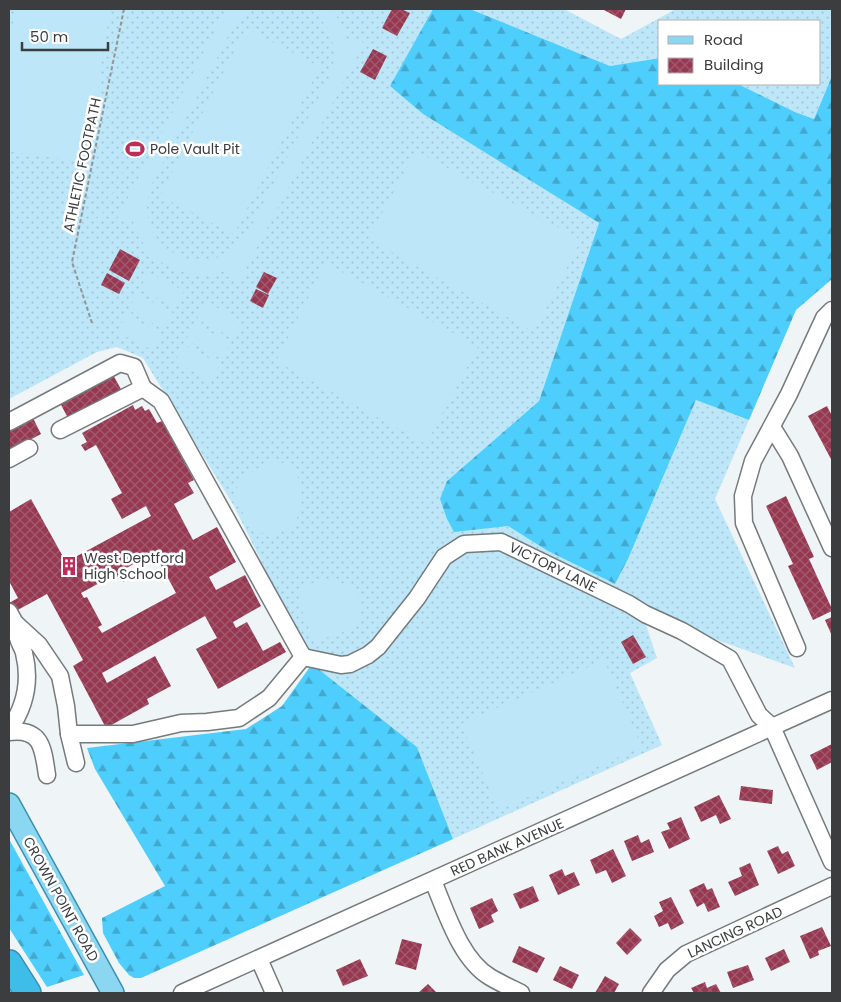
<svg xmlns="http://www.w3.org/2000/svg" width="841" height="1002" font-family="Poppins,sans-serif">
  <style>
    .grass { fill: url(#grass-dots) }
    .forest { fill: url(#forest-firs) }
    .garden { fill: #bde7f9 }
    .building { fill: url(#building-cross-hatch); fill-rule: evenodd }
    .lines { fill: none; stroke-linecap: round; stroke-linejoin: round }
    .minor-casing { stroke: #757a7c; stroke-width: 19 }
    .major-casing { stroke: #3d90ad; stroke-width: 24 }
    .highway-casing { stroke: #3d90ad; stroke-width: 28 }
    .path { stroke: #929597; stroke-width: 2; stroke-dasharray: 4 2.5; stroke-linecap: butt }
    .minor { stroke: #fff; stroke-width: 16 }
    .major { stroke: #8bd7f2; stroke-width: 21 }
    .highway { stroke: #3ebde9; stroke-width: 25 }
    .labels { text-anchor: middle; stroke-width: 5; stroke-linejoin: round; paint-order: stroke }
    .poi-label { font-size: 14px; fill: #3b3d3e; stroke: #fff; text-anchor: start }
    .street-label { font-size: 14px; fill: #3b3d3e; stroke: #fff }
  </style>
  <defs>
    <pattern id="grass-dots" width="8" height="8" patternUnits="userSpaceOnUse" patternTransform="scale(1.25)"><rect width="8" height="8" fill="#bde7f9"/><path d="M2 2h.1M6 6h.1" fill="none" stroke="#a3c7d6" stroke-width="1.8" stroke-linecap="round"/></pattern>
    <pattern id="forest-firs" width="22" height="20" patternUnits="userSpaceOnUse" patternTransform="scale(1.25)"><rect width="22" height="20" fill="#4ecefc"/><path d="M5 1l3.5 6h-7zM16 11l3.5 6h-7z" fill="#42a8cd"/></pattern>
    <pattern id="building-cross-hatch" width="8" height="8" patternUnits="userSpaceOnUse" patternTransform="scale(1.25)"><rect width="8" height="8" fill="#963851"/><path d="M0 0l8 8M0 8l8-8" fill="none" stroke="#a25b6e"/></pattern>
  </defs>
  <rect width="100%" height="100%" fill="#eff4f7"/>
  <g class="grass">
    <path d="M9,9H433L391,86L423,114L599,223L539,401L447,481L508,526L548,551L615,584L628,559L696,400L749,420L715,499L795,668L642,613L657,658L630,673L662,745L453,839L417,747L312,664L234,506L143,358L117,347L97,352L9,399Z"/>
    <path d="M470,9H564L621,39L676,9H832V76L814,119L795,112L738,84H820V21H660V58L610,66Z"/>
  </g>
  <g class="forest">
    <path d="M433,9H470L610,66L660,58V84H738L795,112L814,119L832,76V279L796,310L749,420L696,400L628,559L615,584L548,551L508,526L454,532L447,519L440,499L447,481L539,401L599,223L423,114L390,86Z"/>
    <path d="M312,664L417,747L453,839L141,978H134L129,975L119,963L103,933L102,918L165,886L95,769L87,748L246,729L282,706Z"/>
    <path d="M9,839L84,975L47,987L9,928Z"/>
  </g>
  <g class="garden">
    <path d="M15,9H110L87,163L9,151V48Z"/>
    <path d="M226,9H251L240,18L232,29L153,182C125,243 203,290 245,238L330,76C339,51 332,24 309,9H331L341,23L348,41L351,36L364,43L239,282L226,276L228,270C187,285 144,263 133,220L130,225L117,219Z"/>
    <path d="M246,28L320,67L234,234L160,196Z"/>
    <path d="M133,141L142,146L136,157L132,155L99,220L97,219L131,154L127,152Z"/>
    <path d="M416,151L581,240L534,332L368,239Z"/>
    <path d="M326,263L478,347L426,444L276,361Z"/>
    <path d="M148,272L184,291L176,308L140,289Z"/>
    <path d="M137,294L173,313L164,329L128,310Z"/>
    <path d="M206,302L242,321L233,338L197,319Z"/>
    <path d="M126,315L162,334L153,350L117,332Z"/>
    <path d="M195,324L231,343L222,359L186,340Z"/>
    <path d="M184,345L220,364L211,381L175,362Z"/>
    <path d="M270,461L291,464C293,469 296,474 298,478C311,513 290,545 252,530L235,498L239,480Z"/>
    <path d="M334,580C356,588 362,594 361,619C348,632 332,639 313,639C301,607 284,581 334,580Z"/>
    <path d="M604,660L642,747L499,810L461,724Z"/>
  </g>
  <g class="building">
    <path d="M392,9H401L410,13L397,36L382,28Z"/>
    <path d="M602,9H626L621,19Z"/>
    <path d="M373,49L387,56L375,80L360,72Z"/>
    <path d="M120,249L140,260L129,281L109,270Z"/>
    <path d="M264,272L277,278L268,294L256,287Z"/>
    <path d="M107,273L125,283L119,294L101,285Z"/>
    <path d="M256,289L269,295L263,308L250,301Z"/>
    <path d="M112,373L122,391L69,420L59,401Z"/>
    <path d="M133,405L135,410L142,406L145,411L149,409L157,423L162,421L194,480L188,483L194,493L174,504L193,540L217,527L236,562L209,577L216,590L245,575L261,606L233,622L236,628L247,622L263,651L280,642L286,652L218,689L196,649L217,638L205,616L102,673L107,683L155,656L171,686L147,699L149,704L106,728L73,666L83,660L47,594L14,612L9,603L18,598L9,581V512L31,499L66,562L151,516L146,506L122,519L111,499L122,493L96,445L85,451L81,445L87,442L82,433ZM154,552L176,593L102,633L98,627L102,625L87,597L84,598L81,593L114,575L116,578L120,575L123,582L128,579L123,570Z"/>
    <path d="M827,406L832,416V461L808,416Z"/>
    <path d="M32,416L41,434L9,451V428Z"/>
    <path d="M786,496L814,557L809,559L832,609V611L813,620L788,566L793,564L766,506Z"/>
    <path d="M832,617V636L825,620Z"/>
    <path d="M633,635L646,657L633,664L621,642Z"/>
    <path d="M832,744V762L817,770L810,755Z"/>
    <path d="M741,786L773,790L772,804L739,800Z"/>
    <path d="M719,795L731,819L720,824L716,815L701,822L694,807Z"/>
    <path d="M681,817L690,839L669,849L661,832L670,829L667,823Z"/>
    <path d="M638,835L641,843L649,839L654,852L632,861L624,841Z"/>
    <path d="M778,846L782,854L788,851L795,866L778,874L767,851Z"/>
    <path d="M613,849L626,876L612,883L606,870L596,874L590,860Z"/>
    <path d="M750,863L759,885L735,896L728,882L742,876L739,868Z"/>
    <path d="M562,869L565,876L574,872L580,885L558,895L549,875Z"/>
    <path d="M704,883L707,890L712,888L720,907L708,912L704,903L697,907L689,890Z"/>
    <path d="M533,886L539,901L520,909L513,894Z"/>
    <path d="M671,897L684,923L671,930L668,923L659,927L654,916L663,911L659,902Z"/>
    <path d="M492,898L498,911L491,915L494,922L479,929L470,908Z"/>
    <path d="M822,927L831,946L818,951L819,955L810,959L800,936Z"/>
    <path d="M630,928L642,940L627,955L616,943Z"/>
    <path d="M402,939L422,944L416,970L395,964Z"/>
    <path d="M519,946L545,958L537,973L512,962Z"/>
    <path d="M784,949L790,962L771,971L765,958Z"/>
    <path d="M360,959L368,976L343,986L336,970Z"/>
    <path d="M748,965L754,980L733,988L727,972Z"/>
    <path d="M560,966L579,975L572,989L553,980Z"/>
    <path d="M605,976L619,984L614,993H595Z"/>
    <path d="M705,982L707,988L716,984L721,993H694L691,988Z"/>
    <path d="M428,984L437,993H418Z"/>
  </g>
  <g class="lines">
    <g class="minor-casing">
      <g id="minor">
        <path d="M143,388L161,401L303,657"/>
        <path d="M9,422L120,363L134,367L143,388L60,430"/>
        <path d="M772,427L790,456L832,548"/>
        <path d="M9,459L29,448"/>
        <path d="M9,612L15,623L39,645L60,676L66,706L69,734L76,763"/>
        <path d="M797,648L744,523L743,496L753,461L789,394L824,318L832,310"/>
        <path d="M303,657L341,665L350,664L368,655L378,647L417,598L444,557L464,544L501,542L629,604L645,614L682,631L730,659L759,715L772,727L832,862"/>
        <path d="M9,730C25,707 31,681 24,653C23,648 19,643 18,638C16,634 16,628 15,623"/>
        <path d="M9,732C42,728 43,748 47,775"/>
        <path d="M69,734H133L181,723L207,722L239,718L269,698L303,657"/>
        <path d="M433,881C446,911 460,959 490,977C500,983 511,988 521,993"/>
        <path d="M259,959L274,993"/>
        <path d="M182,993L832,700"/>
        <path d="M651,993L667,970L686,954L832,886"/>
      </g>
    </g>
    <g class="major-casing">
      <path id="major" d="M9,804L113,993"/>
    </g>
    <g class="highway-casing">
      <path id="highway" d="M9,963L28,993"/>
    </g>
    <path class="path" d="M92,323L72,262L124,9"/>
    <use href="#minor" class="minor"/>
    <use href="#major" class="major"/>
    <use href="#highway" class="highway"/>
  </g>
  <defs>
    <g id="stadium-bare" transform="scale(1.5)"><path d="M0-5a6.5 5 0 1 0 0 10a6.5 5 0 1 0 0-10ZM-3.5-1.8h7v3.6h-7Z" fill="#bc2d5a" stroke="#fff" stroke-width="2.5" paint-order="stroke"/></g>
    <g id="building-bare" transform="scale(1.5)"><path d="M-4-6H4V6H1V3H-1V6H-4ZM-2.5-4.3h1.7v1.8h-1.7ZM.8-4.3h1.7v1.8H.8ZM-2.5-1h1.7V.8h-1.7ZM.8-1h1.7V.8H.8Z" fill="#bc2d5a" stroke="#fff" stroke-width="2.5" paint-order="stroke"/></g>
  </defs>
  <g fill-rule="evenodd">
    <use href="#stadium-bare" x="135" y="149"/>
    <use href="#building-bare" x="69" y="566"/>
  </g>
  <g class="labels">
    <g class="poi-label">
      <text x="150" y="154">Pole Vault Pit</text>
      <text x="84" y="563">West Deptford<tspan x="84" dy="16">High School</tspan></text>
    </g>
    <g class="street-label">
      <text transform="translate(82 165) rotate(-78)" y="5">ATHLETIC FOOTPATH</text>
      <text transform="translate(553 567) rotate(26)" y="5">VICTORY LANE</text>
      <text transform="translate(507 847) rotate(-24)" y="5">RED BANK AVENUE</text>
      <text transform="translate(61 899) rotate(61)" y="5">CROWN POINT ROAD</text>
      <text transform="translate(735 932) rotate(-25)" y="5">LANCING ROAD</text>
    </g>
  </g>
  <rect width="841" height="1002" fill="none" stroke="#3b3d3e" stroke-width="20"/>
  <rect x="658" y="20" width="162" height="65" fill="#ffffff" stroke="#b1b1b2"/>
  <rect x="668" y="36" width="25" height="8" fill="#8bd7f2" stroke="#b1b1b2"/>
  <text x="704" y="45" font-size="15" fill="#3b3d3e">Road</text>
  <rect x="668" y="58" width="25" height="15" fill="url(#building-cross-hatch)" stroke="#b1b1b2"/>
  <text x="704" y="70" font-size="15" fill="#3b3d3e">Building</text>
  <path d="M22 42v8h86v-8" fill="none" stroke="#3b3d3e" stroke-width="2.5"/>
  <text x="30" y="42" font-size="15" fill="#3b3d3e" stroke="#ffffff" stroke-width="4" paint-order="stroke">50 m</text>
</svg>
